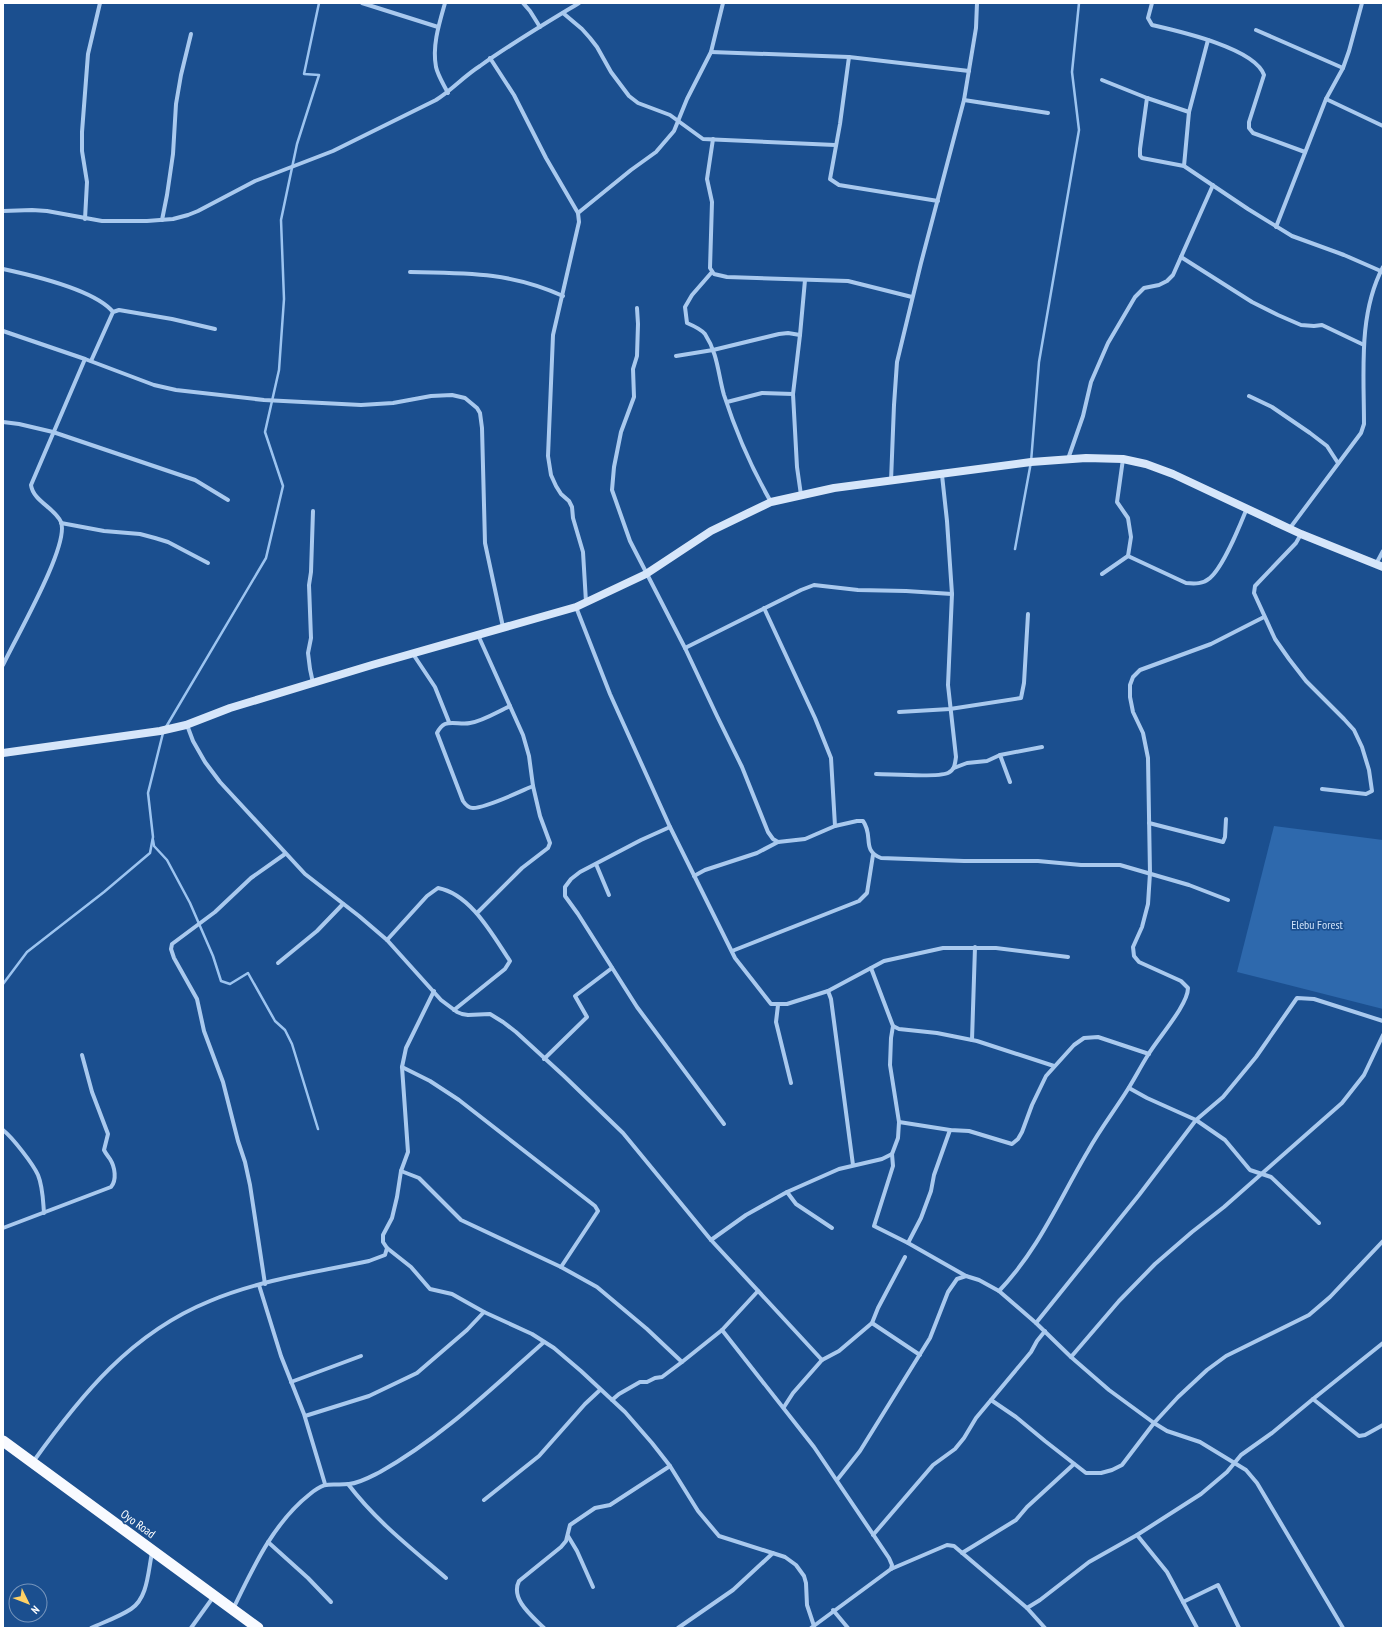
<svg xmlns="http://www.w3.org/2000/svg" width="1386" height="1631" font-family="'PT Sans Narrow',sans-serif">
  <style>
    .green { fill: #2e69ad }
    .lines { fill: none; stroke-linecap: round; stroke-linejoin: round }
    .stream { stroke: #9cc4f0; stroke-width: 2.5 }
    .minor { stroke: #a9c9ee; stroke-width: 4 }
    .secondary { stroke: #d6e6fa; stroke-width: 8 }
    .trunk { stroke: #f8faff; stroke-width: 11 }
    .labels { text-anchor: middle; stroke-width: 3.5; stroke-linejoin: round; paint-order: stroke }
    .park-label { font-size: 12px; fill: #cfe3fa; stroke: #1b4f8f }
    .street-label { font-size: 12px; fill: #fff; stroke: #1b4f8f }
  </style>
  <rect width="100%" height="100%" fill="#1b4f8f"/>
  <path class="green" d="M1274,826L1383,840V1009L1237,972Z"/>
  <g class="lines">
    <g class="stream">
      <path d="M1015,549L1031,462L1039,362L1079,130L1072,72L1079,3"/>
      <path d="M166,727L266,558L283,486L265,432L279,370L284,299L281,220L297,144L319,75L304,74L319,3"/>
      <path d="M153,840L154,846L167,860L190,903L213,956L221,981L230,984L248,973L275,1021L285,1030L292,1044L318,1129"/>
      <path d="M3,984L27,952L104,892L150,853L153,837L148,793L163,733"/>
    </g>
    <g class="minor">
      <path d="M362,3L438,27"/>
      <path d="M445,3C439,24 432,46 436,67C438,76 444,85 448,93"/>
      <path d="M523,3L530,11L540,27"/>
      <path d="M1152,3L1148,18L1152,25C1178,31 1255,48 1264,75L1249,122V128L1253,133L1305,152"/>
      <path d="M563,13L582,29L590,38L597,47L611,72L629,96L638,103L670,115L703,139L835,145"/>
      <path d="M1256,30L1343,68"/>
      <path d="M711,52L849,57L969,71"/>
      <path d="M849,57L840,124L830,179L839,185L938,201"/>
      <path d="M490,58L514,95L546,158L578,213L579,222L553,335L548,456L551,475L556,486L561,494L569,501L572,507L573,518L583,552L586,602"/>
      <path d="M1102,80L1147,98L1189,112"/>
      <path d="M1147,98L1140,149V156L1142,158L1184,166L1248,209L1292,236L1344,255L1383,272"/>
      <path d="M1326,99L1383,126"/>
      <path d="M964,100L1048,113"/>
      <path d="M713,139L707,179L712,202L710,268L714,274L727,277L848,281L912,297"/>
      <path d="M1184,166L1189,112L1208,40"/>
      <path d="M3,211L32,210L47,211L102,221H147L173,219L188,215L198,211L255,181L333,151L436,100C452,90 464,76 480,66C512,43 546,23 579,3"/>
      <path d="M578,213L631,170L656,152L674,131L687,99L711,52L723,3"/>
      <path d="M85,219L87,182L82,151V132L88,54L100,3"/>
      <path d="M162,220L167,195L173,154L176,104L181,75L191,34"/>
      <path d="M1276,227L1326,99L1343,68L1349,51L1362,3"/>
      <path d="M1181,257L1252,302L1278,315L1301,325L1314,326L1322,325L1364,345"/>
      <path d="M3,269C31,275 95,290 113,312"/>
      <path d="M410,272C467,273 510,272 563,296"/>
      <path d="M712,272L692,295L685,307L687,323C694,326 701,329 705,334C718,354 718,374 724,395C736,432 752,469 771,502"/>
      <path d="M637,308L638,324L637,356L633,369L634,397L621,432L614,467L612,490L630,541L685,648L717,716L742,767L768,832L773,839L778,842L805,839L835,826L857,821H863C874,836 861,850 881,858L964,861H1038L1081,865H1120L1189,885L1228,900"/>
      <path d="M3,331L85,359L154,385L176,390L264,400L361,405L393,403L431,396L452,395L465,398L477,408L480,413L482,428L485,543L503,627"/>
      <path d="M676,356L713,350L779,334L788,333L800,335"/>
      <path d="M91,361L113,312L119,310L172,319L215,329"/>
      <path d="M1249,396L1272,407L1310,433L1327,446L1338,463"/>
      <path d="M727,402L762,393L793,394"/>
      <path d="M3,422L19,424L53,432L195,480L228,500"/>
      <path d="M1068,459L1083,416L1091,382L1108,343L1135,297L1144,288L1159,285L1167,281L1173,275L1213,185"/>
      <path d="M891,481L894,405L897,362L921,263L964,100L976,28L977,3"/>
      <path d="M801,495L797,467L793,394L800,335L805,280"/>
      <path d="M61,523L104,531L140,534L155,538L168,542L208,563"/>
      <path d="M1290,528L1361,433L1364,424C1364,372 1358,314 1383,267"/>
      <path d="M1301,534L1296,543L1255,586L1254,593L1275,639L1289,659L1306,681L1344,719L1354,730L1362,747L1369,770L1372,791L1366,794L1322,789"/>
      <path d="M1128,556L1186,583C1195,584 1203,584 1210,578C1224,566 1240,525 1247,508"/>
      <path d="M1376,564L1383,551"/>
      <path d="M1102,574L1128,556L1131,537L1128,518L1117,502L1123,459"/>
      <path d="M576,607L610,694L670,827L735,958L771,1004H787L828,991L884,961L943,948H996L1068,957"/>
      <path d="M764,608L815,718L831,758L835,826"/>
      <path d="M685,648L801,590L814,585L858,590L906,591L952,594"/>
      <path d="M413,654L435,687L449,722"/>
      <path d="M3,665C15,639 70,545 61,522C55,508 33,501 31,485L85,359"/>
      <path d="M313,683L310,669L308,653L311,638L309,585L311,572L313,511"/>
      <path d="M510,706C497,712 483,721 470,723C462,725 452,721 445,724C441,726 439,729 437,733L463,801C465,804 468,808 473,808C486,808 519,792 533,786"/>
      <path d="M899,712L950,709L1021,698L1024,683L1028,614"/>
      <path d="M187,725L193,741L205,762L220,782L305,874L359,916L387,940L441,1000L457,1012L462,1014L468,1015L490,1014L503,1022L516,1032L564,1076L623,1133L711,1240L822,1360"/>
      <path d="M1000,755L1010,782"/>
      <path d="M954,768L967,763L987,761L1000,755L1042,747"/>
      <path d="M876,774C890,774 937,778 948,773C955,770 955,763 956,757L948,685L952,594L947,521L942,475"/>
      <path d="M1149,823L1223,842L1225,837L1226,819"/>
      <path d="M670,827L641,840L580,872L571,879L565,887V896L578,914L637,1007L724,1124"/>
      <path d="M596,864L609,895"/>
      <path d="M694,876L705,870L757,853L778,842"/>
      <path d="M477,913L522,868L548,848L550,843L540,816L533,786L529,756L523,735L478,635"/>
      <path d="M387,940L427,896L438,888C471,894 493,936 510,961L505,969L454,1010"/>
      <path d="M732,951L859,901L867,893L873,855"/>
      <path d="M278,963L317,931L343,904"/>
      <path d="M871,968L893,1026L899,1029L937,1033L977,1041L1054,1066"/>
      <path d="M828,991L831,999L853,1165"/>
      <path d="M778,1005L776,1022L791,1083"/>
      <path d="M893,1026L891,1038L890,1065L899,1122L898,1138L892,1154L893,1166L874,1226L908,1243L966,1276"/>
      <path d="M972,1040L975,947"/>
      <path d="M544,1059L587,1017L575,996L612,968"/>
      <path d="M402,1067L430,1081L459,1100L595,1206L598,1211L561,1267"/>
      <path d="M1129,1088L1147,1098L1196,1120L1225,1140L1250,1170L1271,1177L1319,1223"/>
      <path d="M899,1122L950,1130L969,1131L1012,1144L1018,1139L1022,1132L1032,1105L1046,1076L1074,1045L1084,1038L1098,1037L1149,1054"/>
      <path d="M3,1130C13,1138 33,1164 38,1175C43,1187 43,1201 44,1213"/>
      <path d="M401,1171L419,1178L461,1220L561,1267L597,1287L647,1329L682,1362"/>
      <path d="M787,1192L796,1204L832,1228"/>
      <path d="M3,1228L111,1187C117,1180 115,1167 110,1159C108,1156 106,1154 104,1150L108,1134L92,1092L82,1055"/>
      <path d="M711,1240L746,1215L787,1192L839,1169L882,1159L892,1154"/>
      <path d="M908,1243L921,1218L931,1191L934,1175L950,1130"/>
      <path d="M387,1248L411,1267L430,1289L452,1294L484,1312L532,1334L554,1348L581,1371L625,1412L652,1443L670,1466L698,1511L719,1536L785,1557L796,1565L804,1576L806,1583L807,1605L814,1626"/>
      <path d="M265,1284L250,1185L245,1162L238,1141L223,1082L204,1031L197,999L174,958L171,949L172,944L215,912L251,878L285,854"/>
      <path d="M259,1285L281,1356L304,1414L325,1484"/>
      <path d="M999,1291C1039,1249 1059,1200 1088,1151C1100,1129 1115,1110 1128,1089C1135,1078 1141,1066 1148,1055C1158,1038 1188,1005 1188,988L1181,981L1139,962L1134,956L1133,947L1142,927L1148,904L1150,873L1148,758L1143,733L1133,712L1130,697V685L1133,677L1140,670L1211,644L1264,617"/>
      <path d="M872,1323L920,1355"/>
      <path d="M1036,1323L1139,1195L1196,1120L1223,1097L1256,1057L1297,998L1314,999L1383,1021"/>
      <path d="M722,1330L814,1447L889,1558L892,1565L891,1569"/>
      <path d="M1071,1357L1119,1301L1155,1264L1192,1232L1224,1207L1342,1103L1364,1075L1383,1035"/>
      <path d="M291,1382L361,1356"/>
      <path d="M1313,1399L1359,1436L1365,1435L1383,1425"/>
      <path d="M612,1400L619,1394L640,1382H647L655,1378L662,1377L682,1362L722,1330L758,1291"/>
      <path d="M991,1400L1016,1417L1045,1441L1086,1473H1101L1112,1470L1122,1465L1154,1423L1178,1397L1207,1370L1226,1356L1309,1315L1330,1297L1383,1241"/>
      <path d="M784,1407L793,1393L822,1360L839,1351L872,1323L878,1308L905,1257"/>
      <path d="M305,1416L369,1396L417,1373L467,1330L484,1312"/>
      <path d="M33,1462C81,1395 131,1333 210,1301C260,1280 316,1272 369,1261L385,1255L387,1248L383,1242V1235L392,1218L397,1197L401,1171L408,1152L402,1067L406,1048L434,991"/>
      <path d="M837,1480L860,1451L930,1338L948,1292L957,1279L966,1276L979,1280L999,1291L1036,1323L1071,1357L1109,1390L1154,1423L1167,1431L1200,1442L1246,1470L1257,1483L1343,1628"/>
      <path d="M348,1484C376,1521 411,1548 446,1578"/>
      <path d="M484,1500L539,1456L585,1404L600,1390"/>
      <path d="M873,1535L933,1465L955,1449L964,1438L976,1418L1031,1352L1037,1341L1045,1331"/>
      <path d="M1137,1535L1167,1572L1197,1628"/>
      <path d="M568,1536L577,1551L593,1587"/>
      <path d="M268,1542L308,1578L331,1602"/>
      <path d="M962,1553L1016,1520L1027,1507L1074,1464"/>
      <path d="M1183,1602L1218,1585L1239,1628"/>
      <path d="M1027,1608L1040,1600L1089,1562L1137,1535L1201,1494L1227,1472L1241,1455L1272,1433L1313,1399L1383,1343"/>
      <path d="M233,1609C253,1568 273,1523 310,1494C327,1480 330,1486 349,1484C360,1483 370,1477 380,1472C441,1438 492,1388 544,1342"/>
      <path d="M833,1610L848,1628"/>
      <path d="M91,1628C104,1622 119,1617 131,1609C148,1598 148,1571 152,1553"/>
      <path d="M191,1628L214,1596"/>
      <path d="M544,1628C532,1616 510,1599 519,1581L561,1547L566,1541L570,1525L595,1508L610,1505L670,1466"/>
      <path d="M678,1628L733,1590L773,1553"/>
      <path d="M811,1628L891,1569L947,1545L954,1546L1027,1608L1045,1628"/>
    </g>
    <path class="secondary" d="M3,753L160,731L186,725L230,708L372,665L576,607L646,574L711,531L771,502L834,488L1031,462L1086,458L1123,459L1146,464L1173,474L1301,534L1383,567"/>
    <path class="trunk" d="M3,1441L258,1628"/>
  </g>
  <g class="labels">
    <g class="park-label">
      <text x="1317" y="929">Elebu Forest</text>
    </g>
    <g class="street-label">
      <text transform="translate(138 1524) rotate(36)" y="4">Oyo Road</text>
    </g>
  </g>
  <rect width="1386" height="1631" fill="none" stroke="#ffffff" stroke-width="8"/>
  <g transform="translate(28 1603) rotate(133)"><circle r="19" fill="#1b4f8f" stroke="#7695bc"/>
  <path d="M0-3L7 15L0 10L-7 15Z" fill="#ffd166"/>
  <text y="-6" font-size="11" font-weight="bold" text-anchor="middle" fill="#ffffff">N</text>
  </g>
</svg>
